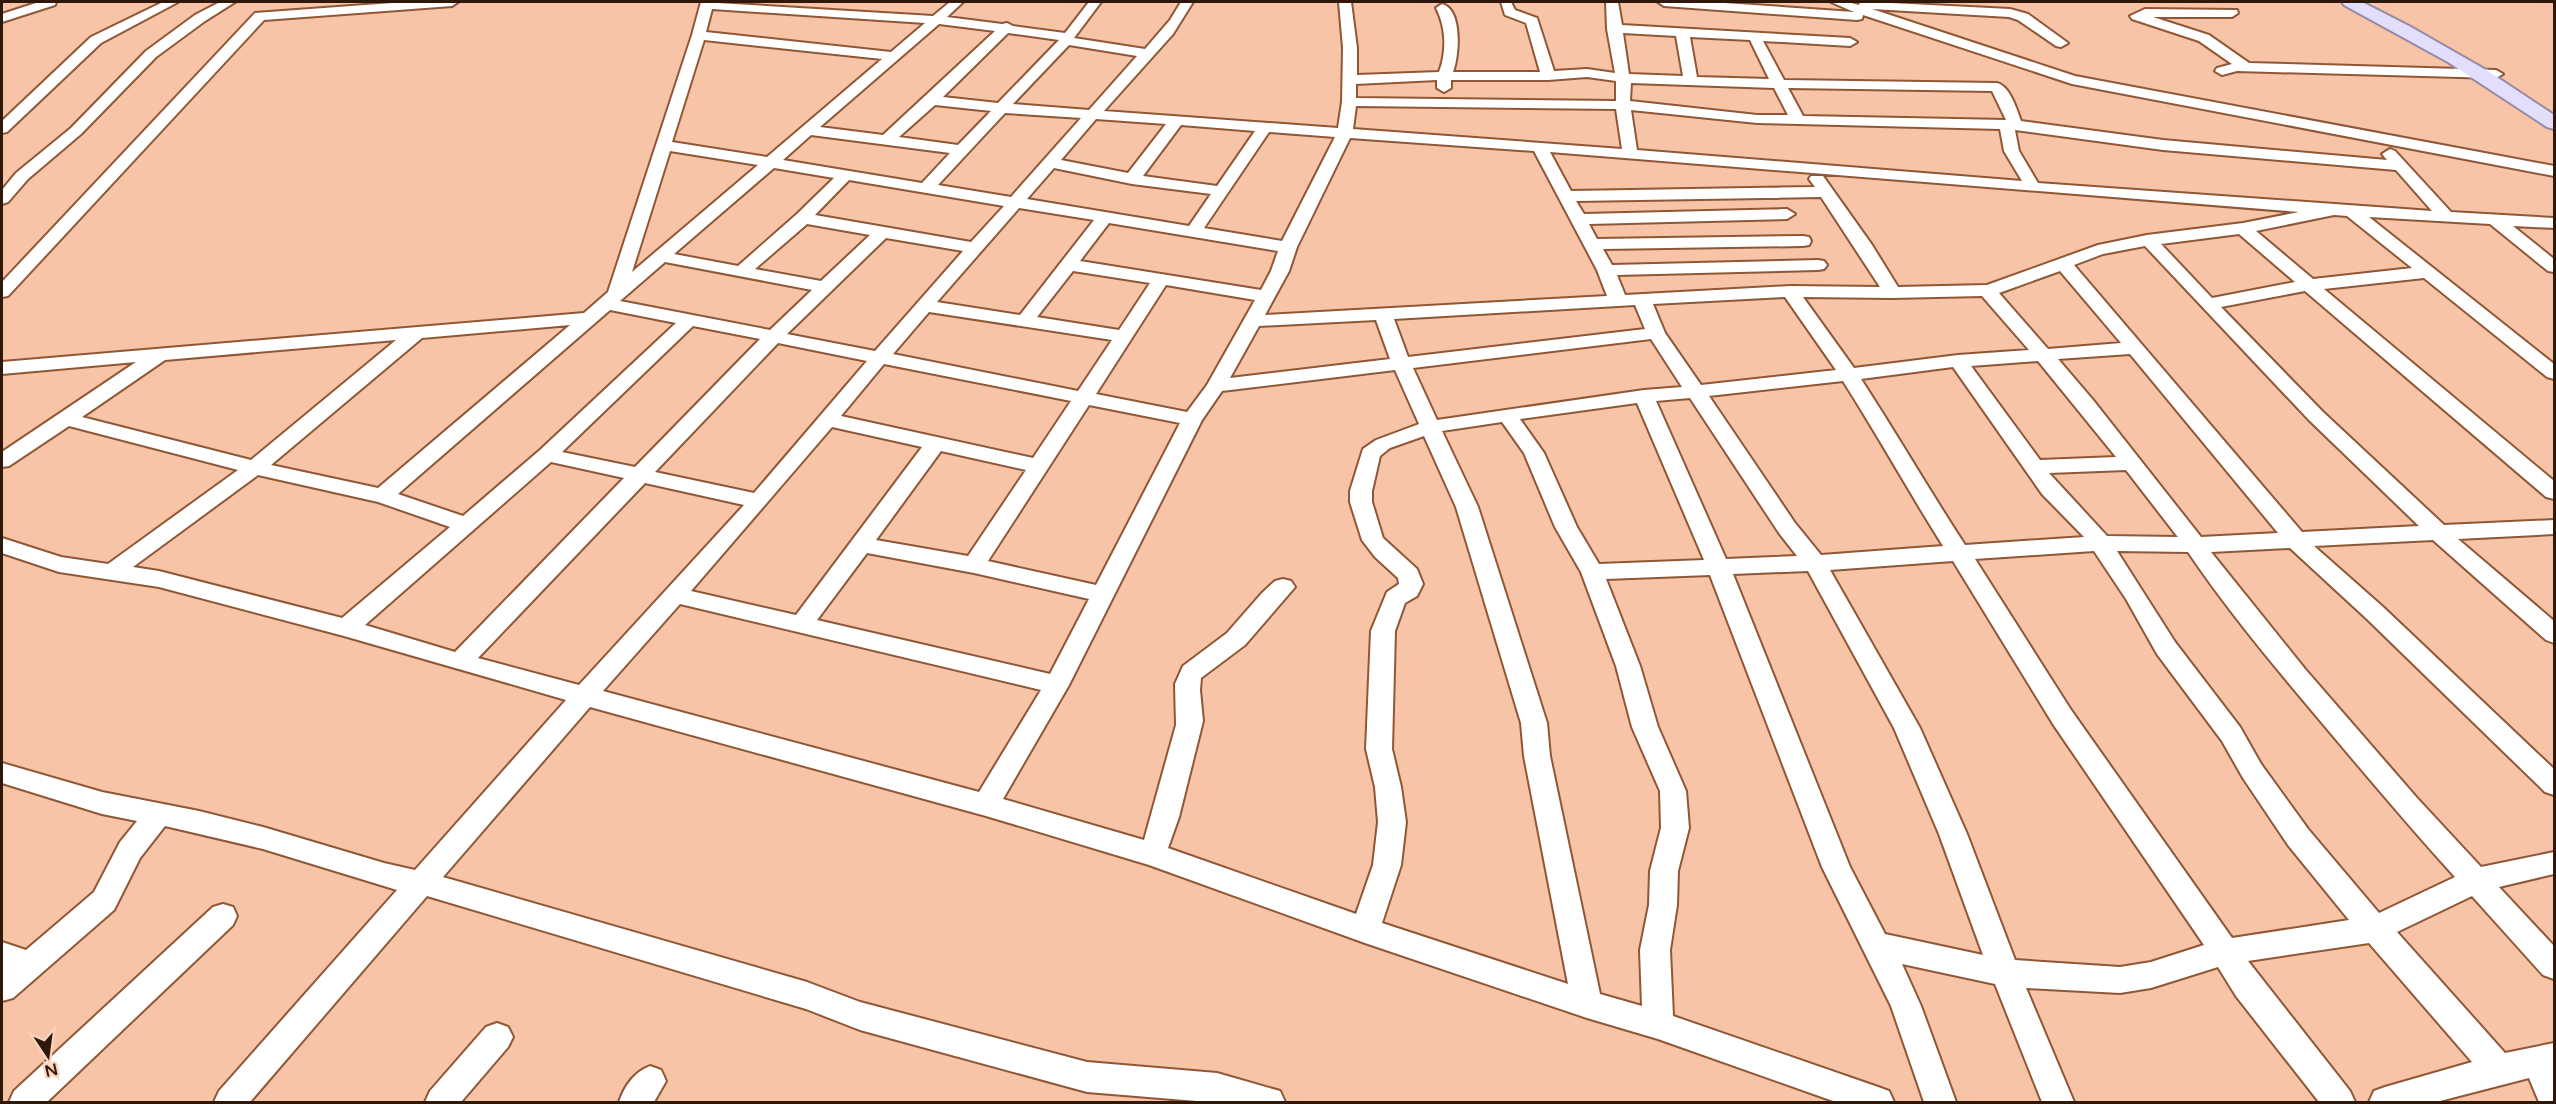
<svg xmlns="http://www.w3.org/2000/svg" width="2556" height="1104" font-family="'Varela Round',sans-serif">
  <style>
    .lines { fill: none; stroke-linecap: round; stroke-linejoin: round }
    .minor-casing { stroke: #8f5735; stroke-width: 4 }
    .major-casing { stroke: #978aa6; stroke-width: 4 }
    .minor { fill: #fff; fill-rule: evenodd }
    .major { fill: #e2defc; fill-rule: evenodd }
  </style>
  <rect width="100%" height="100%" fill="#f7c4a7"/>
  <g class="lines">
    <g class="minor-casing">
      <g id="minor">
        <path d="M39,2H56L55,5L2,22V14Z"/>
        <path d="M163,2H178L101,43L7,132L2,133V121L91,37Z"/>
        <path d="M220,2H235L205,21L156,57L81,134L28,179L8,202L2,204V190L16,173L71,128L146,51L195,15Z"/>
        <path d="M406,2H458L452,6L264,20L8,296L2,297V282L255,13Z"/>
        <path d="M701,2L933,16L950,2H963L947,17L1002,24L1007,23L1013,26L1065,33L1089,2H1101L1074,38L1145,49L1170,20L1181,2H1193L1173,34L1104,111L1338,128L1342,102L1343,48L1339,2H1351L1357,48V75L1439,72C1447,51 1446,27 1436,8L1442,4C1463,10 1459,56 1453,72H1540L1526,23L1505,15L1501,2H1511L1515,10L1537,18L1554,71L1587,69L1615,73L1607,29L1606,2H1618L1622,25L1850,38L1857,42L1850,46L1763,41L1784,80L1997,83C2010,86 2017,110 2021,121L2163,140L2387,160L2382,154L2390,149L2395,151L2451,212L2554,218V228L2513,226L2554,259V272L2548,271L2490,224L2369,217L2554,364V379L2547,377L2424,278L2324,289L2554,481V499L2546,497L2305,291L2221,307L2323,412L2444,525L2554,520V534L2458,539L2554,621V643L2546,640L2433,540L2314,546L2383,607L2554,769V795L2545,792L2367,619L2290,548L2211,552L2305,669L2417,798L2481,867L2554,852V874L2499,887L2554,946V979L2543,975L2472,896L2397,932L2505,1053L2554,1043V1102H2539L2529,1078L2436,1102H2369L2374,1091L2385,1087L2472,1062L2369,943L2248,961L2350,1091L2355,1102H2319L2236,996L2218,967L2151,988L2120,993L2026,988L2074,1102H2042L1995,984L1902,964L1921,1006L1956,1102H1924L1891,1006L1822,867L1710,575L1606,579L1640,666L1658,727L1686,791L1689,828L1678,871L1677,905L1670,950L1673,1016L1878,1087L1889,1091L1894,1102H1836L1658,1039L1587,1018L1365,943L1149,865L986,816L590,707L443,877L807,982L860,1002L1087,1062L1217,1073L1280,1091L1285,1102H1209L1087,1092L860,1030L806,1009L427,896L250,1102H214L219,1091L397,890L263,849L165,826L140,858L114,910L13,998L2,1001V942L26,950L94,892L120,842L137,821L102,814L2,783V763L102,792L199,811L263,827L384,863L415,870L566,700L344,636L159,587L59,572L2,553V538L61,557L108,564L238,470L69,426L9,466L2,467V452L136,362L2,374V362L584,313L608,292L692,35ZM712,9L925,23L891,52L706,32ZM939,24L995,31L883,135L820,127ZM1008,33L1059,40L998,103L943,97ZM1623,33L1676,36L1683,76L1629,74ZM1690,37L1750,40L1769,79L1697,77ZM704,40L882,59L767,157L672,142ZM1069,45L1137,56L1089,110L1013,104ZM1587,77L1616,81V101L1356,98V84L1437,80V88L1444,92L1451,88V80H1548ZM1631,83L1774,88L1788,115H1757L1630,101ZM1788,88L1992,91L2006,120L1803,116ZM935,105L991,111L958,145L899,137ZM1356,106L1616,109L1622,149L1353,129ZM1631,110L1757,123L2000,129L2004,151L2022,181L1637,150ZM1005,113L1081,118L1011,197L938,185ZM1096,119L1166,124L1128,173L1061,160ZM1181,125L1255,131L1217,186L1143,176ZM2015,130L2163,150L2396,170L2432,211L2038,183L2019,151ZM1269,132L1335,137L1282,241L1204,228ZM811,135L950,153L922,183L783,160ZM1350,138L1534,151L1597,270L1607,296L1265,315L1289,271L1297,247ZM670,151L758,165L632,272ZM1550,152L2299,212L2243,223L2147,235L2098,245L1987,285L1898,287L1872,245L1823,176H1811L1809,179L1815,187L1571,191ZM774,168L834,178L797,214L738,266L674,254ZM1054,168L1132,184L1211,194L1189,226L1027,199ZM849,180L1004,206L971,242L815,215ZM1821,197L1880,287L1790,286L1625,295L1617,275L1818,270L1824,269L1827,265L1824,261L1818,260L1612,265L1603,249L1803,246L1809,245L1811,241L1809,237L1803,236L1597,239L1589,224L1787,219L1795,214L1787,209L1584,214L1576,201ZM1019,208L1094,220L1020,315L937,302ZM2334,215L2347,216L2412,268L2313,279L2256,231ZM1109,223L1278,251L1271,271L1261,290L1080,261ZM807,224L870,235L821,281L755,269ZM2239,234L2295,282L2212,298L2161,244ZM886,238L963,251L875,351L787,334ZM2145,246L2309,420L2419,526L2302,532L2074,265L2103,254ZM665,262L812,290L770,330L620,301ZM1073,271L1150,283L1119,330L1037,317ZM2060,271L2121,343L2048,349L1999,293ZM1166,285L1255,300L1207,385L1187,412L1096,394ZM1982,296L2029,350L1958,355L1854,368L1803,297L1892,298ZM1785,297L1836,370L1701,385L1665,333L1653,304ZM1635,305L1645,329L1408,357L1394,319ZM610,310L676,323L540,450L463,516L398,494ZM929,312L1112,340L1078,391L893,354ZM1376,320L1390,359L1230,378L1259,326ZM570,325L378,488L271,465L422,338ZM693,326L760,339L635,467L562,452ZM1651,339L1682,387L1644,390L1437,420L1413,368ZM396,340L251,460L82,417L165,360ZM778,343L867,361L754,493L655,472ZM2130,354L2278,533L2201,537L2093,400L2058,359ZM2038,361L2116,457L2040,460L1971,366ZM884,364L1071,401L1033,458L841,416ZM1953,367L2042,494L2084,537L1965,545C1929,490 1897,434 1861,379ZM1395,370L1419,424L1376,440L1363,449L1350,491V502L1362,540L1375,557L1398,578L1399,584L1387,592L1371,631L1366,749L1375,787L1378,822L1373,865L1356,914L1168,848L1179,817L1203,721L1200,690L1201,678L1245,645L1295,587L1291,581L1283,579L1275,581L1262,593L1227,633L1183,666L1175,684L1176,725L1144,840L1003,799L1069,685L1202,420L1222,391ZM1843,381C1878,436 1909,492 1943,546L1821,555L1795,523L1709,396ZM1690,398L1779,533L1797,556L1726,559L1656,401ZM1637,403L1704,560L1599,564L1577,527L1544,453L1520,419ZM1089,405L1180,423L1096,585L988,561ZM1502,422L1524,453L1555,527L1581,572L1616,666L1632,727L1660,791L1661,828L1650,871L1649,905L1640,950L1642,1006L1600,994L1550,756L1547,723L1478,507L1442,431ZM832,427L922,447L796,615L691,591ZM1424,436L1456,507L1521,723L1524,756L1568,984L1382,923L1401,865L1406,822L1401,787L1392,749L1395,631L1405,603L1417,596L1423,584L1417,569L1383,538L1372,502V491L1380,456L1390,448ZM941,451L1026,470L968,556L876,540ZM551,462L624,478L455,652L365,625ZM2126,470L2177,536L2178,537L2107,536L2049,473ZM258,475L378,502L450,527L342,618L159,571L133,567ZM645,483L744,505L579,685L478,658ZM2094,551L2126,599L2157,654L2222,741L2243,778L2288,845L2349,920L2232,938L2071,710L1975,559ZM2117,551L2188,552C2226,608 2269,660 2312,711C2359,767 2406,823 2455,877L2379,913L2308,829L2261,764L2240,727L2175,642ZM867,553L974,573L1089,599L1050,674L817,620ZM1953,561L2053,724L2204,945L2151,962L2120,967L2015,960L1967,834L1920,728L1830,570ZM1808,571L1894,728L1939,834L1983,955L1885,934L1850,867L1733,574ZM680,604L1041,690L979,792L603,691Z"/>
        <path d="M1658,2H1710L1854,12L1831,2H1848L1859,5L1860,2H1871L2010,9L2028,14L2068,43L2061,47L2056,46L2018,20L2009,17L1872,9L2075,76L2554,166V176L2072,84L1863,15L1862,19L1857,20L1664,6Z"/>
        <path d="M2145,9L2237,10L2238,13L2232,17H2153L2209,35L2249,63L2496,70L2503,74L2496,78L2237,71L2222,75L2215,71L2217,68L2232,64L2199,41L2132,19L2130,16Z"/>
        <path d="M223,904L233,907L237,916L233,925L47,1102H9L14,1091L213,907Z"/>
        <path d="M497,1023L508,1027L513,1037L508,1047L461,1102H425L430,1091L486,1027Z"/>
        <path d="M650,1066L661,1070L666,1081L654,1102H619C624,1087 634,1072 650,1066Z"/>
      </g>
    </g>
    <g class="major-casing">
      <path id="major" d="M2342,2H2362L2409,26L2486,70L2554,115V129L2547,127L2448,62L2344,5Z"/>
    </g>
    <use href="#minor" class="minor"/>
    <use href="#major" class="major"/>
  </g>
  <rect width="2556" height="1104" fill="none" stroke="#2f180a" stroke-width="6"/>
  <g transform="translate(48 1056) rotate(167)" stroke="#fbd4be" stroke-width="4.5" paint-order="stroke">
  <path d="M0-4.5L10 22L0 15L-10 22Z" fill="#2f180a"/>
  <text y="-9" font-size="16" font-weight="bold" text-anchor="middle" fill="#2f180a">N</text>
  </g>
</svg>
